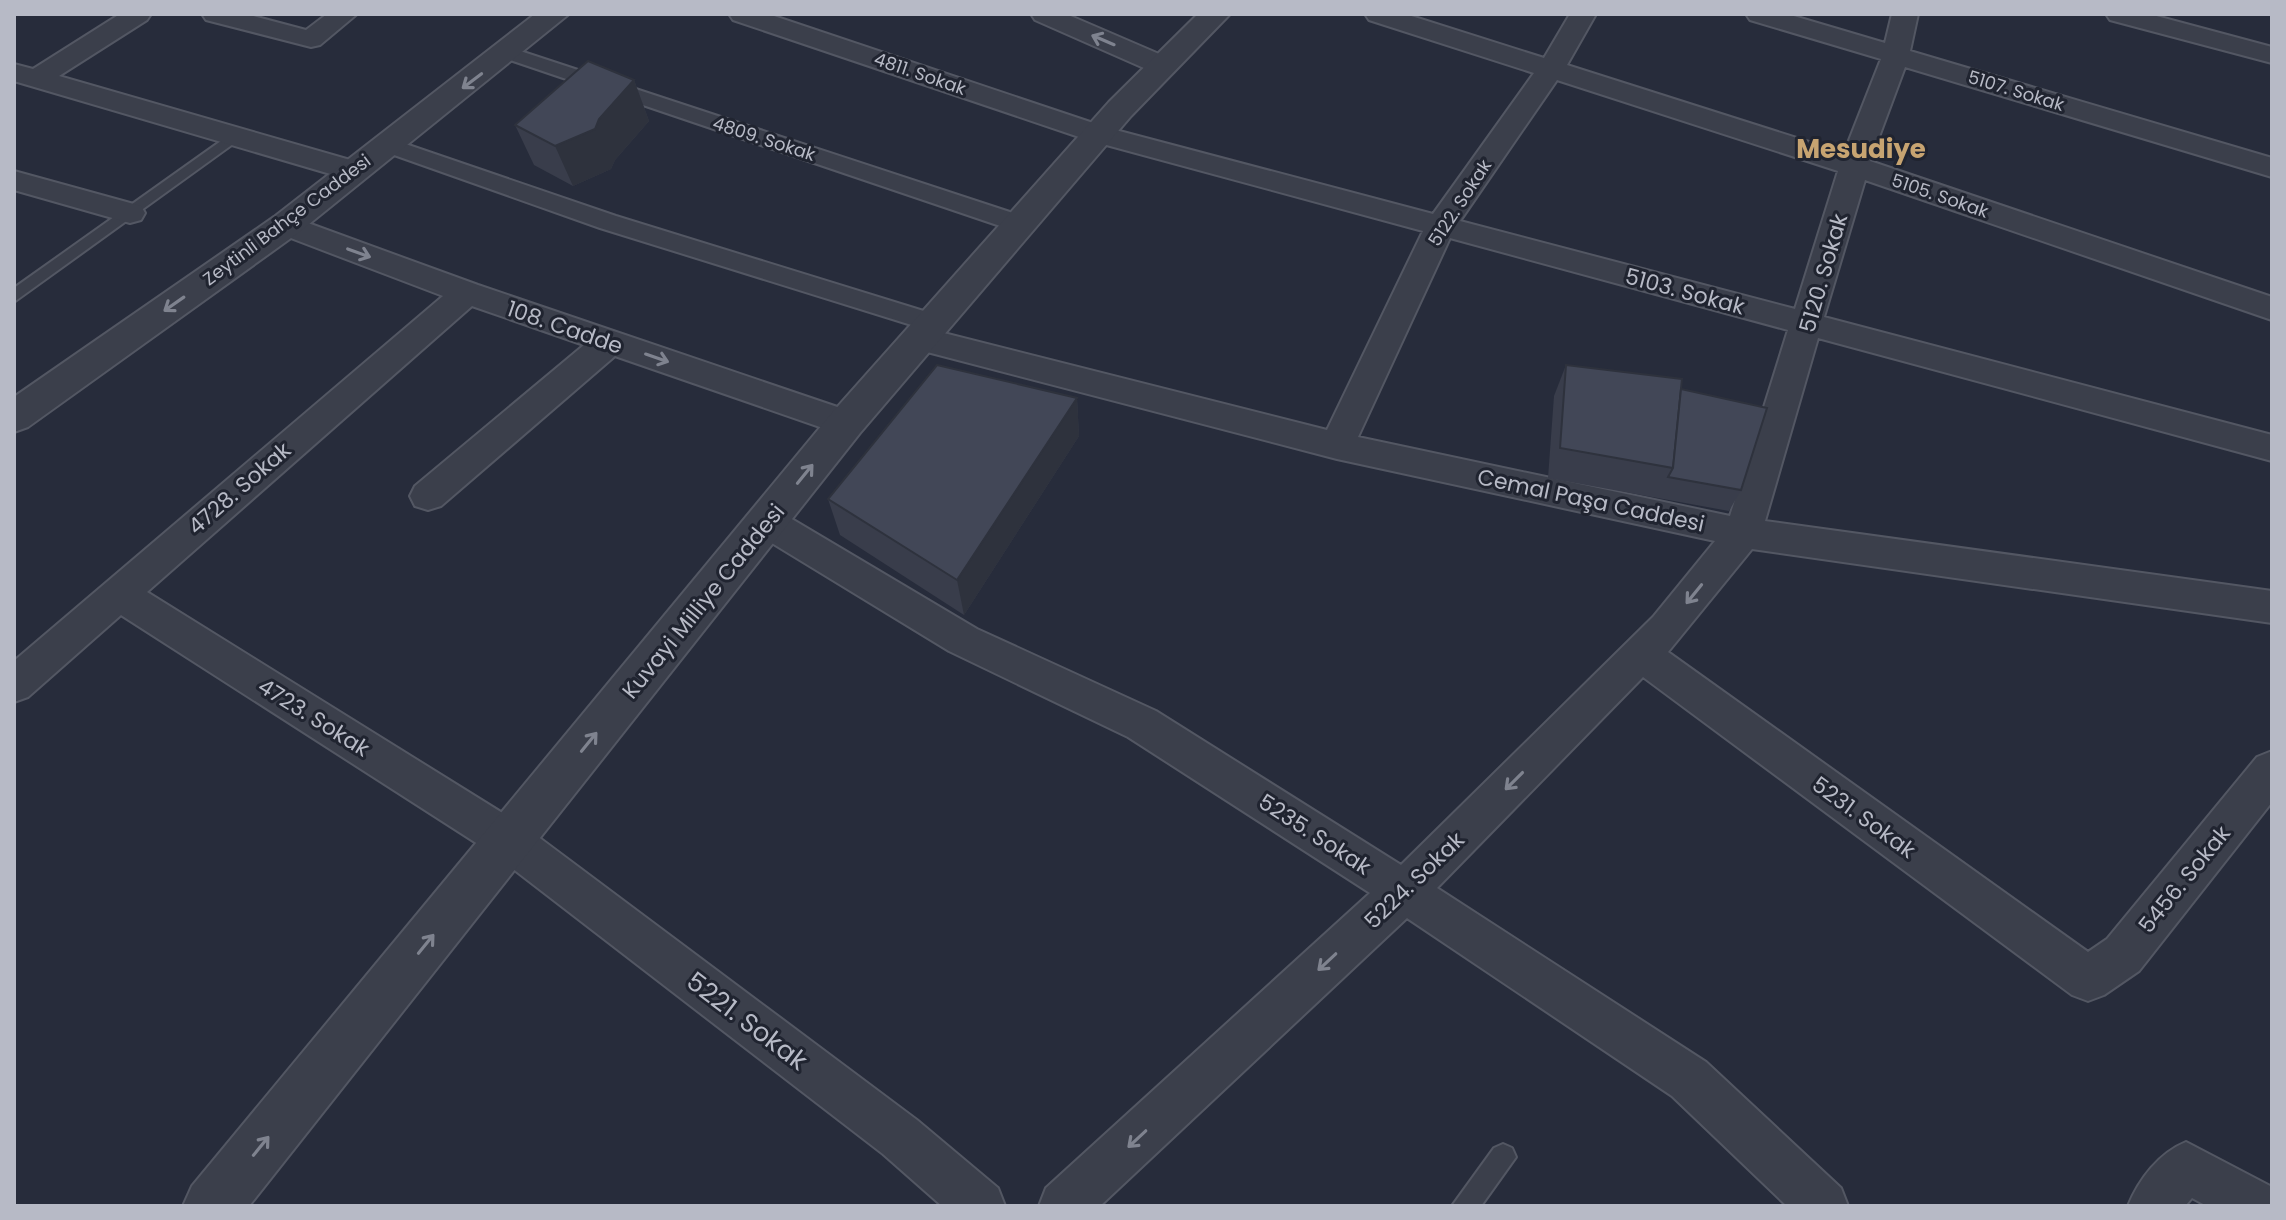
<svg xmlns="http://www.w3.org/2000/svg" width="2286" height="1220" font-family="Poppins,sans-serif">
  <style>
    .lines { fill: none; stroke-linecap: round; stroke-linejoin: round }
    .service-casing { stroke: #535763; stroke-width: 4 }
    .pedestrian-casing { stroke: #535763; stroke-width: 4 }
    .minor-casing { stroke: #535763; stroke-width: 4 }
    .tertiary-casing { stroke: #535763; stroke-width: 4 }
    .service { fill: #3b3f4b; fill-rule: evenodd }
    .pedestrian { fill: #3b3f4b; fill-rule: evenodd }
    .minor { fill: #3b3f4b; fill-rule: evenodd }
    .tertiary { fill: #3b3f4b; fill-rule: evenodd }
    .wall { fill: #393d4b }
    .shaded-wall { fill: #2e323d }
    .building { fill: #424757; stroke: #2e323d; stroke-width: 2 }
    .oneway { stroke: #7f838f }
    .labels { text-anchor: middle; stroke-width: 6; stroke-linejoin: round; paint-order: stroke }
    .far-street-label { font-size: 18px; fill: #b7bac6; stroke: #202430 }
    .street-label { font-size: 22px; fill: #b7bac6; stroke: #202430 }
    .far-district-label { font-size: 26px; font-weight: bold; fill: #c7a471; stroke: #202430 }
    .near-street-label { font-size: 26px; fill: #b7bac6; stroke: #202430 }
  </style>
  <rect width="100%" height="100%" fill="#272c3b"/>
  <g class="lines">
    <g class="service-casing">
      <g id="service">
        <path d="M235,131L243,136L240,139L14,302V288Z"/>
        <path d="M1503,1144L1512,1148L1516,1157L1481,1206H1452L1494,1148Z"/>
      </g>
    </g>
    <g class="pedestrian-casing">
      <g id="pedestrian">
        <path d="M508,47L1028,218L1032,224L1028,230H1012L501,57L497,53L501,49Z"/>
        <path d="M388,138L616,216L943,317L947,323L943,329L934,332L600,228L380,150L377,145L380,140Z"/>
      </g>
    </g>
    <g class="minor-casing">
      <g id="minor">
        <path d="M120,14H151L147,20L59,76L364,164L369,171L364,178L354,180L344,178L14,81V64L33,69Z"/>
        <path d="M202,14H246L306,30L327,14H357L320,45L311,47L206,20Z"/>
        <path d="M729,14H768L1108,128L1433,214L1534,73L1369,20L1365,14H1405L1544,58L1570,14H1596L1567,65L1844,153L1881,59L1750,20L1746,14H1787L1885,43L1892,14H1918L1910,51L2272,158V177L1905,67L1870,161L2272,297V320L1865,180L1824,317L2272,435V461L1818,338L1765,521L2272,591V623L1752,549L1668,652L2088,952L2107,939L2257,757L2272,751V802L2139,971L2104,995L2088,1001L2072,995L1643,677L1437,888L1706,1062L1841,1188L1848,1206H1787L1672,1096L1407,918L1100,1206H1039L1046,1188L1370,893L1128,737L949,651L754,532L749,522L754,512L767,508L780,512L977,629L1156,711L1401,865L1653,617L1715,541L1337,459L908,347L904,339L908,331L920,327L1327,430L1423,231L1088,140L733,20ZM1557,80L1838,171L1795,309L1460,221ZM1450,238L1788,330L1730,516L1358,437Z"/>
        <path d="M1031,14H1066L1173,60L1177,66L1173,72H1153L1035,20Z"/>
        <path d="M2106,14H2149L2272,47V63L2110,20Z"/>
        <path d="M14,171L141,206L145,213L141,220L130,223L14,190Z"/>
        <path d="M286,215L478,285L858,414L863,423L858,432L846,436L615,356L441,506L428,510L415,506L410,496L415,486L584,345L472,306L147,592L525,827L917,1120L998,1188L1005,1206H942L883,1154L495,855L121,615L28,697L14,702V661L443,296L275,232L271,225L275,218Z"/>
        <path d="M2186,1142L2272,1187V1206H2207L2192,1198L2185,1206H2128C2139,1179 2159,1153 2186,1142Z"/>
      </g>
    </g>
    <g class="tertiary-casing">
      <g id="tertiary">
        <path d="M535,14H569L298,233L28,427L14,432V397L274,217Z"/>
        <path d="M1198,14H1230L1131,116L860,433L249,1206H183L192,1186L832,413L1109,102Z"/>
      </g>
    </g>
    <use href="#service" class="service"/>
    <use href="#pedestrian" class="pedestrian"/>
    <use href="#minor" class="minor"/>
    <use href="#tertiary" class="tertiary"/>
  </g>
  <g class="wall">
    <path d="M634,80L649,121L615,160L611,169L573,186L534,165L515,125Z"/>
    <path d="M1566,365L1681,389L1741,490L1729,511L1548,478L1554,396Z"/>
    <path d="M1077,398L1079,436L964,615L840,535L828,499Z"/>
  </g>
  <g class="shaded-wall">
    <path d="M634,80L649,121L615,160L611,169L573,186L555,146L599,119Z"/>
    <path d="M1077,398L1079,436L964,615L957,580Z"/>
  </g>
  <g class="building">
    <path d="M588,61L634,80L599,119L595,129L555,146L515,125Z"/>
    <path d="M937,365L1077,398L957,580L828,499Z"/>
    <path d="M1566,365L1682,379L1673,468L1560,448Z"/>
    <path d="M1681,389L1767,408L1741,490L1668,477L1673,468Z"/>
  </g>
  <defs><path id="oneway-shaft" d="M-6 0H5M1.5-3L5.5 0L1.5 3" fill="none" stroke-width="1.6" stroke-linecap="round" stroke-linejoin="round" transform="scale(2)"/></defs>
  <g class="oneway">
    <use href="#oneway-shaft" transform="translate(1103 40) rotate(-157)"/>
    <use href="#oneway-shaft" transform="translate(472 81) rotate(143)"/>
    <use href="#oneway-shaft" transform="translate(359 253) rotate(20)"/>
    <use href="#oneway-shaft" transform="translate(174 304) rotate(145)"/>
    <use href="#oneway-shaft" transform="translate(657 358) rotate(19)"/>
    <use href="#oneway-shaft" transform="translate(805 474) rotate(-51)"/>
    <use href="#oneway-shaft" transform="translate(1694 594) rotate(129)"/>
    <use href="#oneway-shaft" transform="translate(589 742) rotate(-51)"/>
    <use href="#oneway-shaft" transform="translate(1514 781) rotate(135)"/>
    <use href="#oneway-shaft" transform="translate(426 944) rotate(-51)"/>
    <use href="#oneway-shaft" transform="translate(1327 962) rotate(137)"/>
    <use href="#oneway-shaft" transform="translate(1137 1139) rotate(137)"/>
    <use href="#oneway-shaft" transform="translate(261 1146) rotate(-51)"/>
  </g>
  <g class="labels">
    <g class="far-street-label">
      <text transform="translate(920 74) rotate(19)" y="6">4811. Sokak</text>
      <text transform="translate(2016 91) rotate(17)" y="6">5107. Sokak</text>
      <text transform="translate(764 139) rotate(18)" y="6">4809. Sokak</text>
      <text transform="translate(1940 196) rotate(19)" y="6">5105. Sokak</text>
      <text transform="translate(1460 203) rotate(-57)" y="6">5122. Sokak</text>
      <text transform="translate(287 220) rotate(-37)" y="6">Zeytinli Bahçe Caddesi</text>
    </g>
    <g class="street-label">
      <text transform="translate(1823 273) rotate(-74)" y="8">5120. Sokak</text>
      <text transform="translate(1685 291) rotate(15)" y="8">5103. Sokak</text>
      <text transform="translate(565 327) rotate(19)" y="8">108. Cadde</text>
      <text transform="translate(239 488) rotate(-41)" y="8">4728. Sokak</text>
      <text transform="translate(1591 500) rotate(12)" y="8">Cemal Paşa Caddesi</text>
      <text transform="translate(703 601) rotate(-51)" y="8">Kuvayi Milliye Caddesi</text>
      <text transform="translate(314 717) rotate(32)" y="8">4723. Sokak</text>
      <text transform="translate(1864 817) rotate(36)" y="8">5231. Sokak</text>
      <text transform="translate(1315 834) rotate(33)" y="8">5235. Sokak</text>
      <text transform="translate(2184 879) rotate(-51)" y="8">5456. Sokak</text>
      <text transform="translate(1414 880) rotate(-44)" y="8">5224. Sokak</text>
    </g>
    <g class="far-district-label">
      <text x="1861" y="158">Mesudiye</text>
    </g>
    <g class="near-street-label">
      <text transform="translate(747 1021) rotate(37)" y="9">5221. Sokak</text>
    </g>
  </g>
  <rect width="2286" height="1220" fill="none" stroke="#b7bac6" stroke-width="32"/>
</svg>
